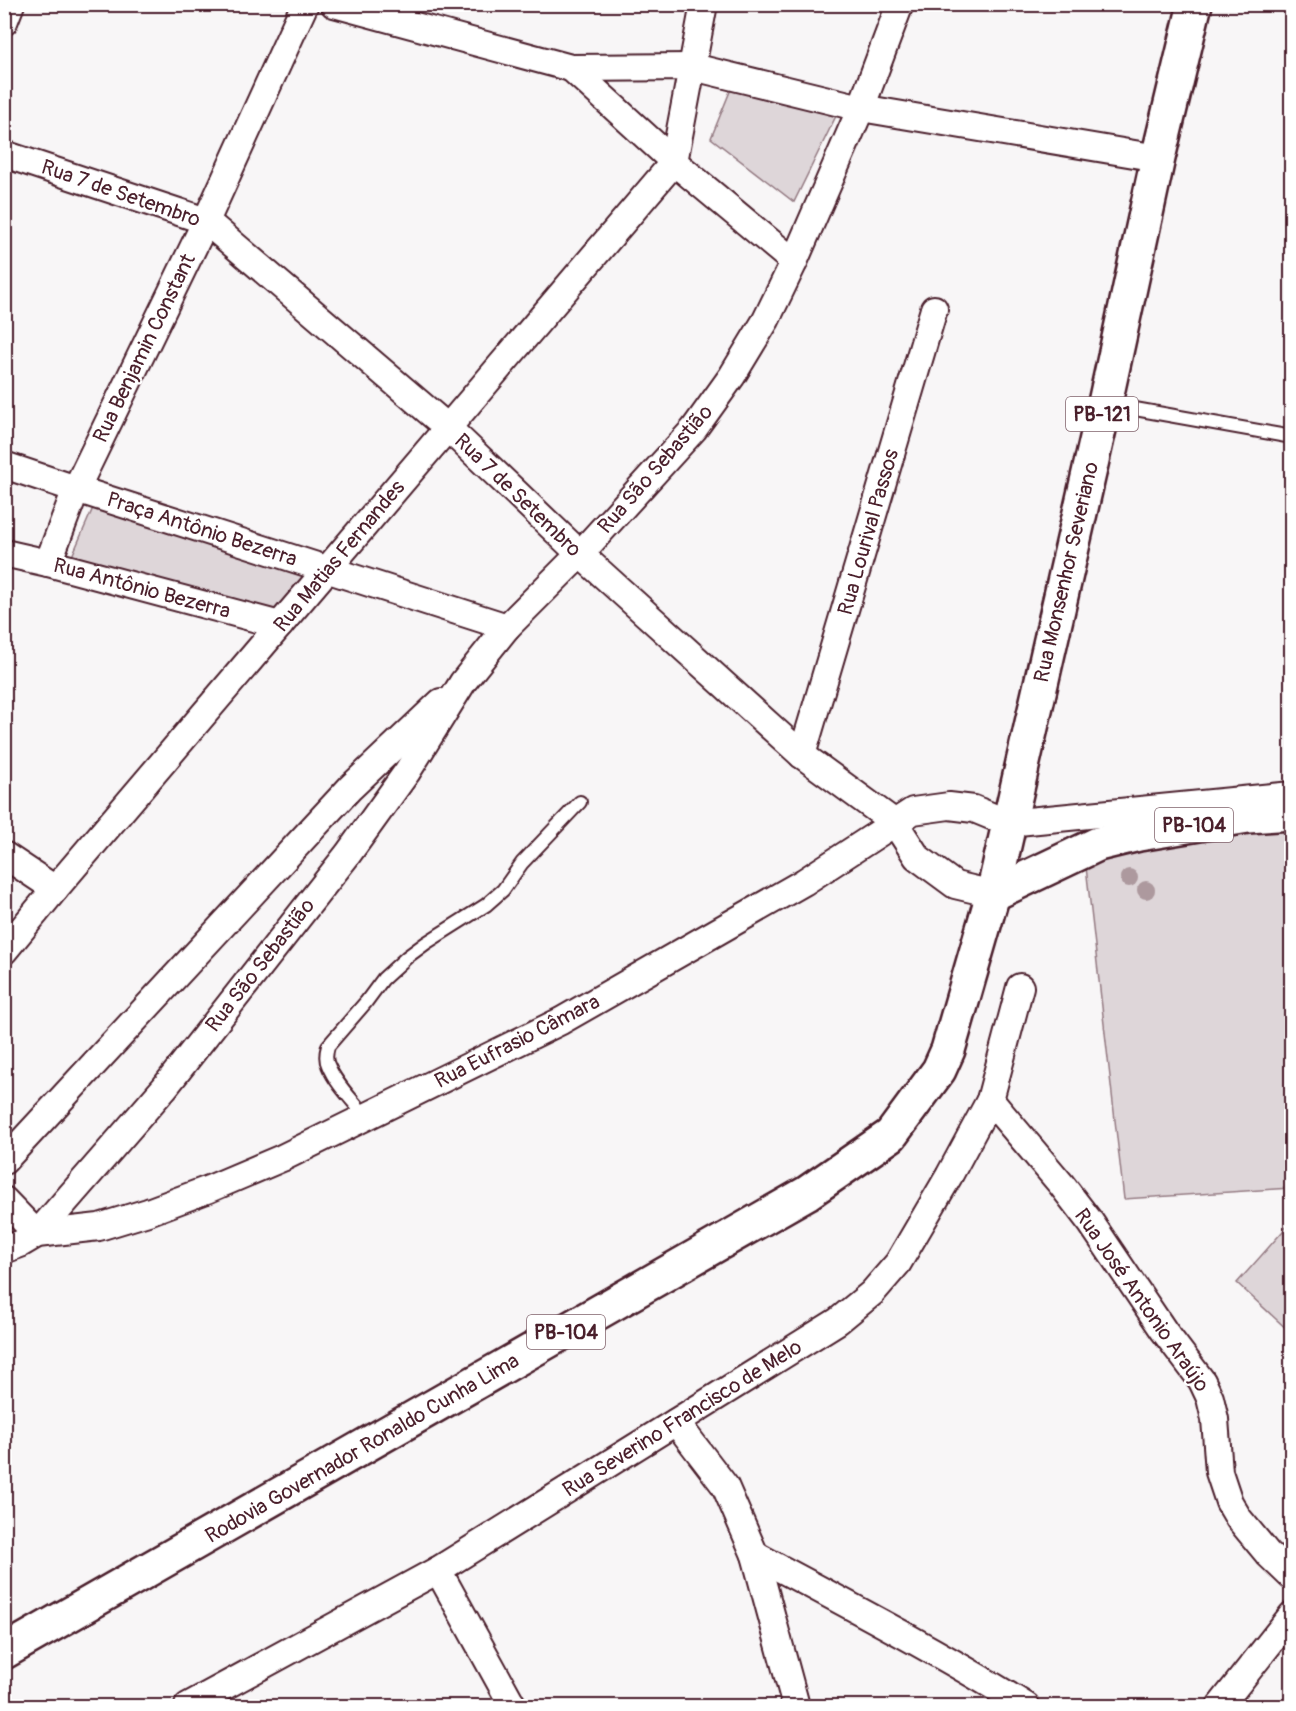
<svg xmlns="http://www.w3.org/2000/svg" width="1296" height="1711" font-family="Pangolin,sans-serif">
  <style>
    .green { fill: #ded6d9; stroke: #947a82; stroke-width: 1.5 }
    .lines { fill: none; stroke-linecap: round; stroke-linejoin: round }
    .lane-casing { stroke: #4a1f2b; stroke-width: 16 }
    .street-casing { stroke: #4a1f2b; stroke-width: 30 }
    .primary-casing { stroke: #4a1f2b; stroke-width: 38 }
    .lane { stroke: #fff; stroke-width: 12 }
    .street { stroke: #fff; stroke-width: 26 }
    .primary { stroke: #fff; stroke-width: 33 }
    .tree { fill: #ad999e }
    .labels { text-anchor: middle; stroke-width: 4.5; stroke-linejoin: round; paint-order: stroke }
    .shield { fill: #fff; stroke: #80626b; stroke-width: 1.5 }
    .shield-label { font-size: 20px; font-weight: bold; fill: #4a1f2b }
    .street-label { font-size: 21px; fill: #4a1f2b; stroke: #fff }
  </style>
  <rect width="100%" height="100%" fill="#f8f6f7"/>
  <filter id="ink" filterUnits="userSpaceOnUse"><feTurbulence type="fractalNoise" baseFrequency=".0167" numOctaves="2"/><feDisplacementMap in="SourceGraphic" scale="12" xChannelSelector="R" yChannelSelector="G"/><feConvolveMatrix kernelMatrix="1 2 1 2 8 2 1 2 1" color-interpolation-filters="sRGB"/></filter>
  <g filter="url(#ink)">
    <g class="green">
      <path d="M731,89L836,116L794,202L711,138Z"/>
      <path d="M93,508L308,575L273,617L72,556Z"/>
      <path d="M1291,830V1188L1124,1199L1085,858L1210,836Z"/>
      <path d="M1291,1222V1333L1237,1283Z"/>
    </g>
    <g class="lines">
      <g class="lane-casing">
        <g id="lane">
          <path d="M1107,404L1292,437"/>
          <path d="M366,1117C354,1102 335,1083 328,1065C325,1059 326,1053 328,1046L366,1002L383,979L407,957L426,943L486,905L503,890L522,863L580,802"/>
        </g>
      </g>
      <g class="street-casing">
        <g id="street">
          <path d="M334,4L571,68L693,67L861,108L1158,158"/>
          <path d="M4,22L11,4"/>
          <path d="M571,68L674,162L794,262"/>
          <path d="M4,154L206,221L447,427L580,554L802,755L895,823L917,857L955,885L993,894"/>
          <path d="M4,465L76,489L507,627"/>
          <path d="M4,553L48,563L280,625"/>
          <path d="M48,563L76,489L206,221L305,4"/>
          <path d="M802,755L934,309"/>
          <path d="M4,855L55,889"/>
          <path d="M4,951L55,889L674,162L704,4"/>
          <path d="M990,1100L1061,1184L1091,1223L1164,1331L1202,1381L1210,1398L1215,1419L1219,1472L1229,1502L1239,1519L1268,1554L1292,1577"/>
          <path d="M4,1161L350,788L441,702"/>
          <path d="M4,1200L37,1234"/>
          <path d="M37,1234L165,1087L348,854L407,772L463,682L507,627L580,554L694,429L732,376L766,320L794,262L861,108L900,4"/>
          <path d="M4,1250L20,1244L37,1234L99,1227L148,1212L209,1189L282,1158L561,1021L804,882L913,811L949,806L974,809L1008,823L1292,795"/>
          <path d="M676,1422L725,1486L755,1555L796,1706"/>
          <path d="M755,1555C847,1604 938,1652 1026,1706"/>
          <path d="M438,1570L513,1706"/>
          <path d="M188,1706L438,1570L838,1321L872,1293L898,1263L949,1176L990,1100L1020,987"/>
          <path d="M1220,1706L1292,1615"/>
        </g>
      </g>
      <g class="primary-casing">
        <g id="primary">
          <path d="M993,894L1098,844L1139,834L1248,816L1292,813"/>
          <path d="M4,1652L807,1193L891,1135L939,1070L948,1050L993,894L1105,403L1158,158L1195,4"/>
        </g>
      </g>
      <use href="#lane" class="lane"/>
      <use href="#street" class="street"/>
      <use href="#primary" class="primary"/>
    </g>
    <g class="tree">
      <circle cx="1129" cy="878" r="9"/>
      <circle cx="1146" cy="890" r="9"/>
    </g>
  </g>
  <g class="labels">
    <g class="shield">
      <rect x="1066" y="397" width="72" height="34" rx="4.5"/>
      <rect x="1155" y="808" width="78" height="34" rx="4.5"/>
      <rect x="527" y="1315" width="78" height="34" rx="4.5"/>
    </g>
    <g class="shield-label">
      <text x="1102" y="421">PB-121</text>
      <text x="1194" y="832">PB-104</text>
      <text x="566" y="1339">PB-104</text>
    </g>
    <g class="street-label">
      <text transform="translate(121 193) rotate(19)" y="7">Rua 7 de Setembro</text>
      <text transform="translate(144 348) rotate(-64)" y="7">Rua Benjamin Constant</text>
      <text transform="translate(655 469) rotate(-49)" y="7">Rua São Sebastião</text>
      <text transform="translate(518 495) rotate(44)" y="7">Rua 7 de Setembro</text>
      <text transform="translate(202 529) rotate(18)" y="7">Praça Antônio Bezerra</text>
      <text transform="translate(868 532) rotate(-74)" y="7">Rua Lourival Passos</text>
      <text transform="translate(339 556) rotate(-50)" y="7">Rua Matias Fernandes</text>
      <text transform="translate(1066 572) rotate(-77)" y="7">Rua Monsenhor Severiano</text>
      <text transform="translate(142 588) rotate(15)" y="7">Rua Antônio Bezerra</text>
      <text transform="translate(260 965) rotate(-52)" y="7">Rua São Sebastião</text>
      <text transform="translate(517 1041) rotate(-27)" y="7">Rua Eufrasio Câmara</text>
      <text transform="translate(1142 1300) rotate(55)" y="7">Rua José Antonio Araújo</text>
      <text transform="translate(682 1418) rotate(-32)" y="7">Rua Severino Francisco de Melo</text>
      <text transform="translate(362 1448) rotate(-30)" y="7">Rodovia Governador Ronaldo Cunha Lima</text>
    </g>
  </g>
  <rect width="1296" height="1711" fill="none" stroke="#fff" stroke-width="24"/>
  <rect x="12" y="12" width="1272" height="1687" fill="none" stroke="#4a1f2b" stroke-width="2" filter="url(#ink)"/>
</svg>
